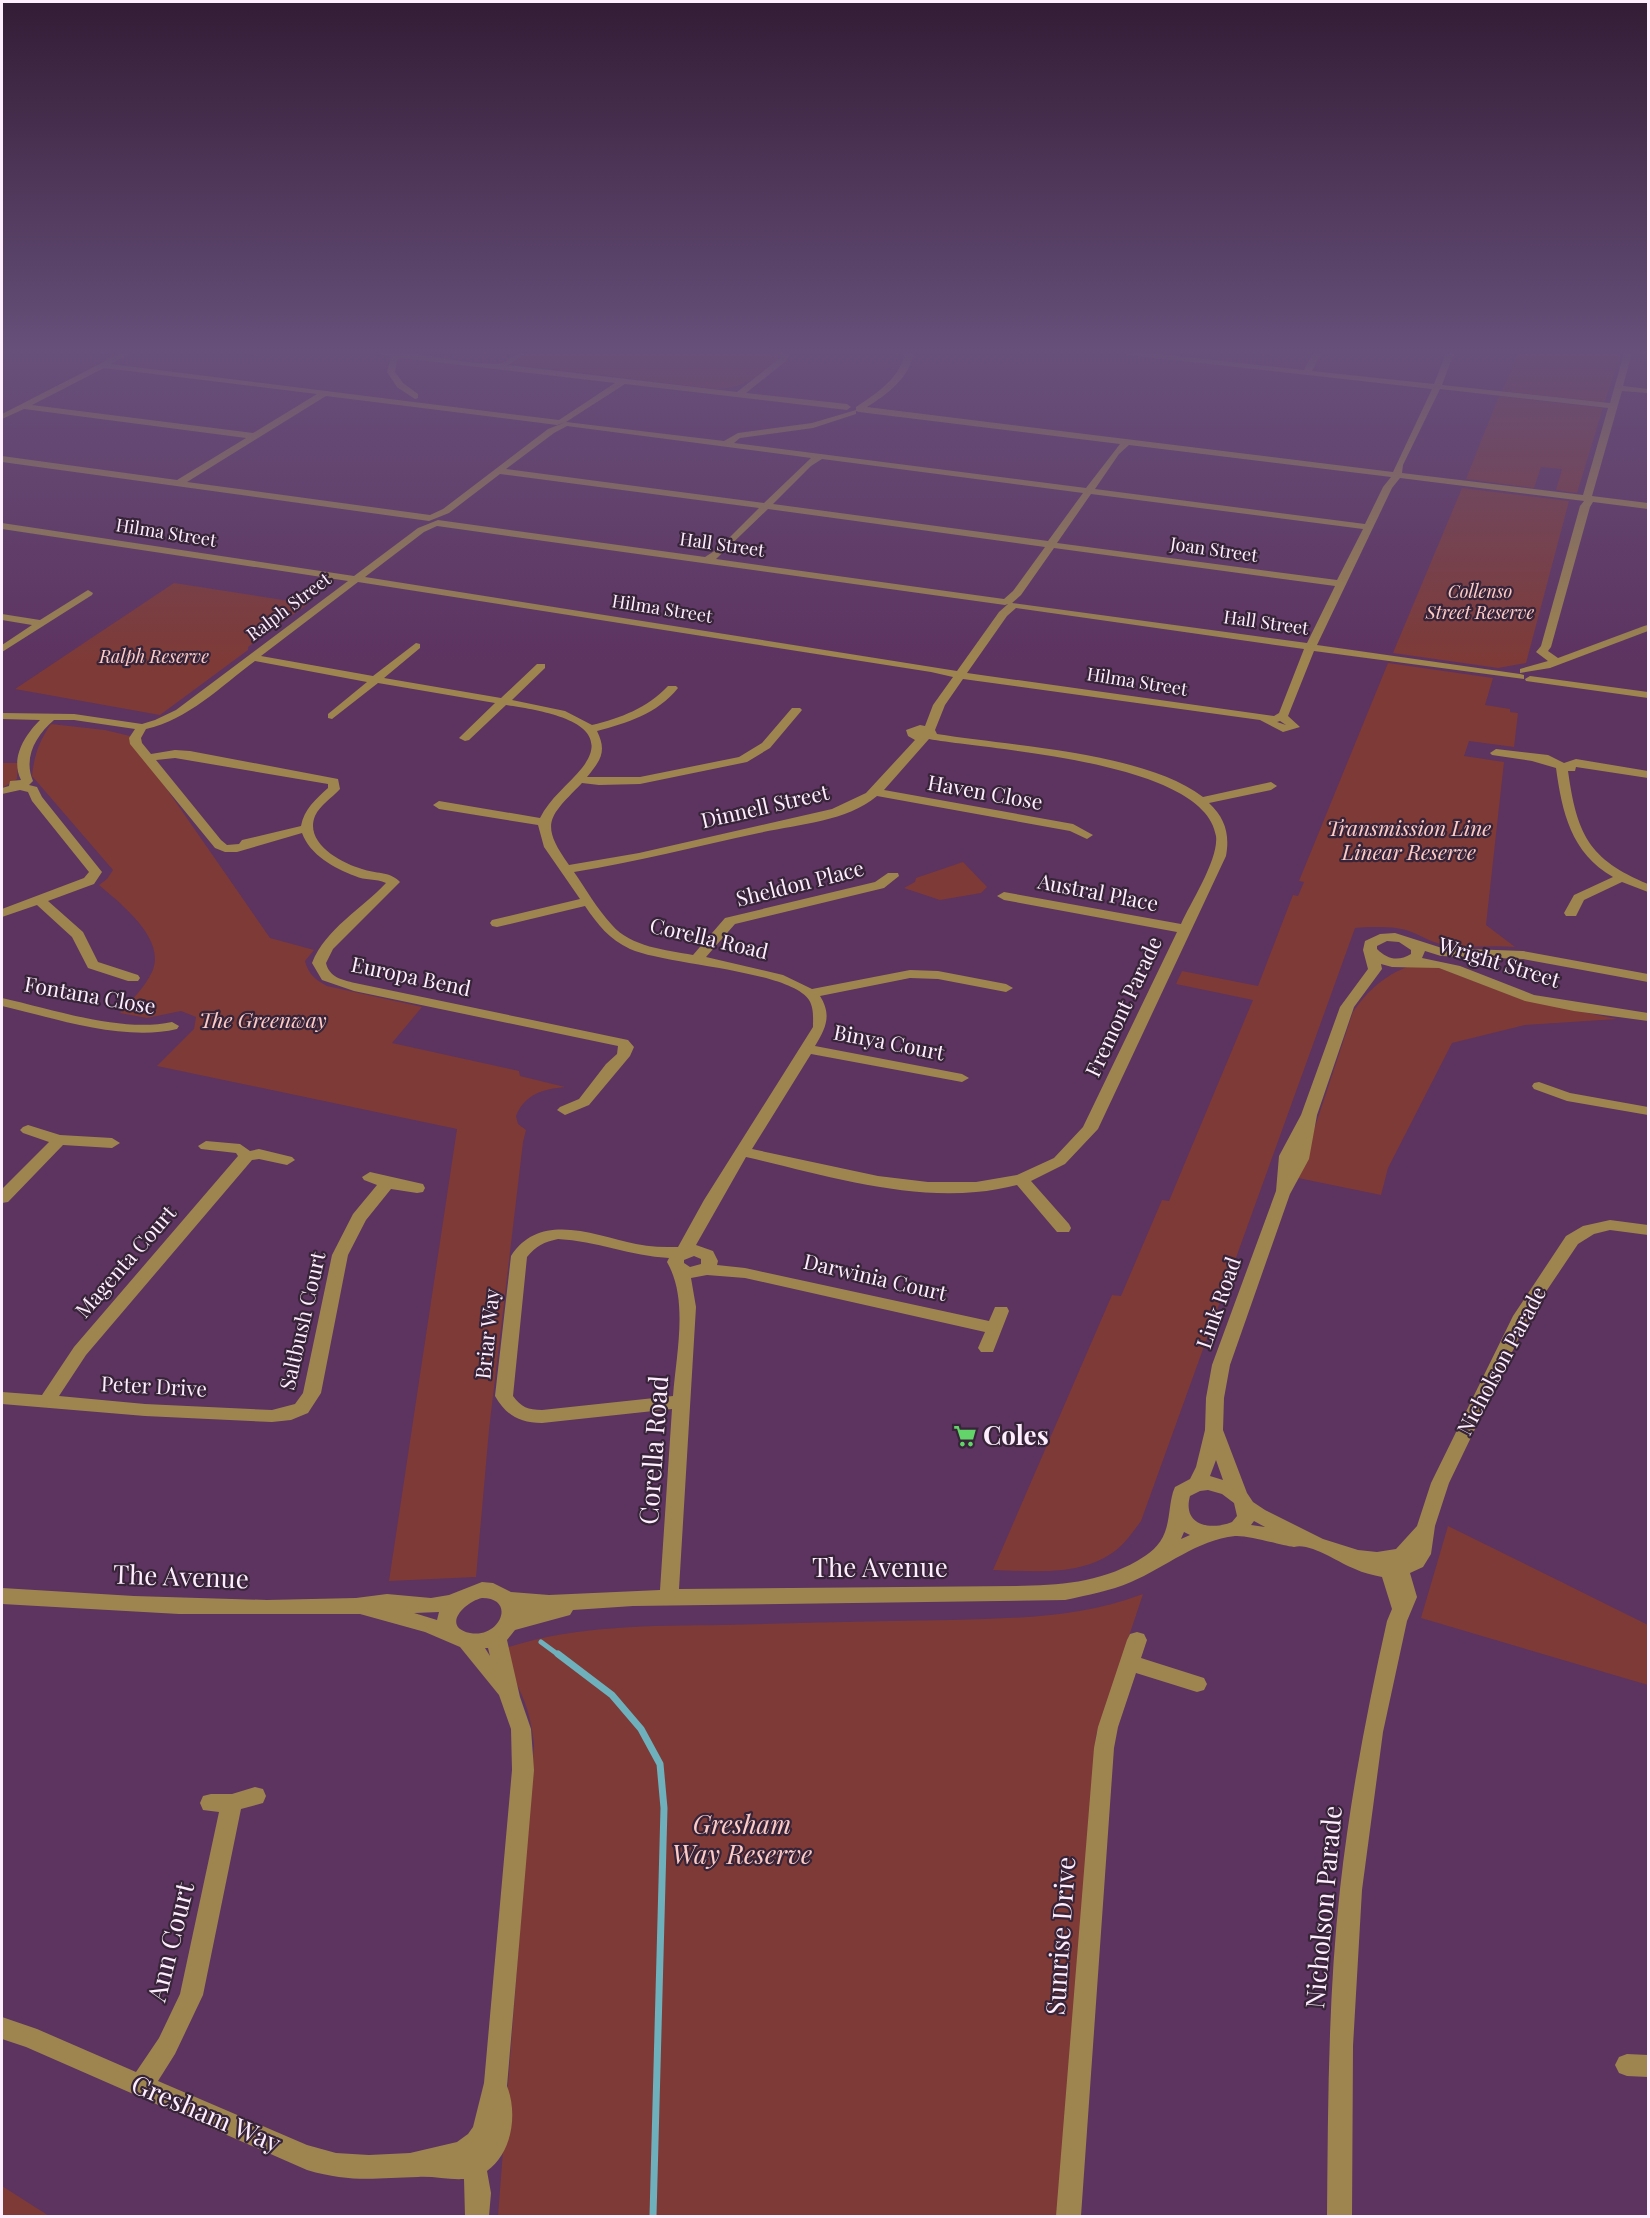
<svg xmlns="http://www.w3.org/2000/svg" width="1650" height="2218" font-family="'Playfair Display',serif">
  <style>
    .green { fill: #7e3a36 }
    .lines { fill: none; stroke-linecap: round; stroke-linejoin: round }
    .stream-far1 { stroke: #6eb0bc; stroke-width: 5 }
    .stream { stroke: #6eb0bc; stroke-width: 7 }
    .minor { fill: #9e854f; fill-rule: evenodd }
    .labels { text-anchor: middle; stroke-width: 4.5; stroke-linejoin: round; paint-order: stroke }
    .far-street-label { font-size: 18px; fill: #fdedfd; stroke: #372438 }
    .far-park-label { font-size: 18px; font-style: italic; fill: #feccc7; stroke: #372438 }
    .street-label { font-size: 21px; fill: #fdedfd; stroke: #372438 }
    .park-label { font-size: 21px; font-style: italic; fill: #feccc7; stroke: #372438 }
    .near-poi-label { font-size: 26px; font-weight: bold; fill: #fdedfd; stroke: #372438; text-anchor: start }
    .near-street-label { font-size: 26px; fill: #fdedfd; stroke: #372438 }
    .near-park-label { font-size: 26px; font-style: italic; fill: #feccc7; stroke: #372438 }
  </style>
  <rect width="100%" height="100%" fill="#5d3360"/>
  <g class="green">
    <path d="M526,353H782L780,358C758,376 746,388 716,389L511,364Z"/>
    <path d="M1518,353H1621L1605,401L1603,402L1502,391Z"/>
    <path d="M1499,396L1603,408L1577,493L1556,490L1562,469L1541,467L1534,488L1466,479Z"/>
    <path d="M1462,488L1569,501L1526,663L1498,668L1393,653Z"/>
    <path d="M174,583L308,604L248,647V650L160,715L15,689Z"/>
    <path d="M1388,663L1493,678L1485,705L1510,709V712L1518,713L1514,747L1469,741L1464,756L1504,762L1486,925L1515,947C1493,945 1471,948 1450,946C1433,944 1421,935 1406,930C1389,926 1371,927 1355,928L1141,1521C1132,1533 1123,1547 1109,1555C1076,1576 1030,1571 993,1570L1112,1295L1121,1296L1162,1200L1169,1201L1253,1000L1176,984L1182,971L1258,986L1293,895L1298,896L1304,882L1299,881Z"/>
    <path d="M51,724L105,730L130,736L270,938L314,950L305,961C308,974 316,980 327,986L422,1007L392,1043L519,1071L520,1076L565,1087C543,1089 525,1094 516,1116L518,1124L526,1130L523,1142L489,1430L476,1577L389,1581L457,1129L157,1066L194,1029L196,1017L181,1011L147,1018L120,1013C130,1002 145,987 152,972C167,939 121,904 99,885L107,879L113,870L32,776C34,756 39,741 51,724Z"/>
    <path d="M2,763H18L17,779L2,788Z"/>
    <path d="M963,862L987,887L981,893L940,900L904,888L915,882L916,878Z"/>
    <path d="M1409,966H1434L1521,999L1617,1019L1525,1025L1452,1043L1388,1168L1381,1195L1298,1178L1353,1012C1368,990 1384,976 1409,966Z"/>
    <path d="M1448,1526L1648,1625V1685L1421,1618Z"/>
    <path d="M1143,1594L1096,1735L1057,2216H498L534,1745C532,1725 528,1707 519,1689C513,1674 506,1665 503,1649C573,1625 650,1626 723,1625C799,1623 875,1621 951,1620C1018,1618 1079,1618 1143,1594Z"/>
    <path d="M2,2186L49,2216H2Z"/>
  </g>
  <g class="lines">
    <path class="stream-far1" d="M541,1642L560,1656"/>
    <path class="stream" d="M558,1654L612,1695L641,1729L660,1764L664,1808L653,2216"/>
    <g class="minor">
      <path d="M121,353H130L111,364L559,420L615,383L400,358L397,360L395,372L403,383L418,394V398L415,399L397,387L387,372L391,357L377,353C417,350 456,364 496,364C506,364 514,353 526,353L508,365L737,392L780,358L782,353H790L786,361L746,393L847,404L851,407L847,410L625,384L566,422L724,441L738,433L812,423L856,410V407C876,394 900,378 905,353H913C911,377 886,395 867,407L1393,472L1432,389L1129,355L1125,353H1148L1304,370L1313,353H1321L1312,371L1434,384L1446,353H1454L1442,385L1610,403L1624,353H1632L1623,386L1648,389V393L1622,391L1592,496L1648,503V509L1593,502L1590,507L1551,647L1548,651L1558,658L1644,626L1648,625V631L1550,668L1520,673V669L1548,661L1536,652L1541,646L1580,506L1584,501L1400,478L1392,488L1317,645L1520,674L1524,675V679L1314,651L1288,716L1300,727L1283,732L1260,720L963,679L945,705L935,730L937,734C1011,746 1144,752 1203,797L1271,782L1277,786L1271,790L1209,803C1225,818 1230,834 1226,856L1098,1129L1065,1164L1031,1181L1069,1224L1071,1228L1069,1232H1057L1017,1185C1004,1188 990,1191 976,1192C900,1199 820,1174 746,1157L696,1245L713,1251L718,1261L717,1265L745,1268L989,1321L995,1307H1007L1009,1311L993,1352H981L978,1348L985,1332L745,1278L707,1275L691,1278L696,1307L679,1589L1016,1586C1060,1585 1098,1583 1137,1561C1149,1554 1160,1546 1165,1532C1170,1518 1169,1506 1173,1492L1175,1487L1190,1479L1196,1467L1205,1430L1206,1398L1212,1365L1276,1191L1279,1156L1301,1115L1340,1007L1368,969L1363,950L1365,941L1380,934L1395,933L1442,948L1523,951L1648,974V982L1523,959L1441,956L1425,951L1422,958L1460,966L1534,995L1648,1013V1021L1574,1011L1525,1001L1439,968L1392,967L1381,964L1382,969L1354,1007L1317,1115L1309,1159L1290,1194L1230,1365L1224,1398L1223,1430L1247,1493L1253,1502L1265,1510L1323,1539L1358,1550L1377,1552L1396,1549L1417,1526L1431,1483L1513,1316L1566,1236L1583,1226L1610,1220L1648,1225V1235L1610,1230L1594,1234L1578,1244L1529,1317L1449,1483L1435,1526L1431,1554L1423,1567L1410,1573L1417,1597L1407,1621L1383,1732L1362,1890L1353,2046L1352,2216H1327C1328,2107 1328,1998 1340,1889C1350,1799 1367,1710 1387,1621L1392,1609L1382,1577C1373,1575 1363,1573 1355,1569C1339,1563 1310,1542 1294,1547C1280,1545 1248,1535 1235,1536C1197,1540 1166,1567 1131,1582C1110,1591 1088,1595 1065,1600L633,1606L573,1610L570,1615L515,1630L507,1640L520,1697L531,1729L534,1770L507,2086C518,2114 512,2153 487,2171L491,2193L489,2216H465L464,2179C449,2180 433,2176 418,2177C375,2178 351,2183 307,2170L26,2047L2,2039V2017L37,2029L136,2072L159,2038L180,1994L219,1812L203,1810L200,1803L203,1796L211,1794H232L255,1787L263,1789L266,1796L263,1803L241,1809L203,1995L175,2054L158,2081L307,2145L336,2153L369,2155L410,2153L457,2142L468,2134L473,2127L484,2083L512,1770L511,1729L499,1695L460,1647L425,1632L360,1614H179L2,1604V1588L134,1596L267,1600L356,1598L387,1594L431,1598L449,1595L482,1582L493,1583L511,1592L549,1595L660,1590L672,1409L542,1423C519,1423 506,1415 495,1396L511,1256C540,1211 594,1235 636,1244C650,1247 664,1247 678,1247L704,1200L813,1027C813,1018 814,1008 809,1000C789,970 666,965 630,949C609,939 598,925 585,906L497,927L492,926L490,923L492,920L580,899L544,847L538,825L439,809L433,805L439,801L540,818C550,798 568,785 582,768C620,720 535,710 506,705L469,740L465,741L459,738L461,736L495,703L378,683L332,719L328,718V714L367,682L255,661C221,686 188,720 146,729L141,738L142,743L151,754L175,750L190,751L338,779L340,789C332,798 320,805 315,816C304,843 341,863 362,869C375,874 390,871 400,882L333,949L326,963C329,977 342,980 355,983L628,1040L634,1047L630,1056L589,1105L565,1115L557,1110L560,1107L579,1099L606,1064L617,1054L618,1046L354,991L322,980L312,963C326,928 362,909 386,883C376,878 365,881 355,876C334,868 310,855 302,833L237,852H225L215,848L130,744L129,738L135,729L74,720H54C36,735 23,758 33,781L29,785L37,787L42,797L102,872L94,884L48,901L83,932L98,962L138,975L140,978L138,981H128L88,968L72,937L37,905L2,917V909L84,878L89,872L32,801L28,792L20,790L2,794V788L9,786L10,781L21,780C10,758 25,735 40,720L2,719V713L74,714L142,724L155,720L176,710L348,581L2,529V523L354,576L418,528L438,520L705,557L719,548L759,508L500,474L449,513L429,521L2,462V456L177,480L246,438L24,409L2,419V414ZM104,368L317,394L253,433L32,405ZM1440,389L1608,408L1583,495L1402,473L1403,465ZM326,396L557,425L566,422L548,429L443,509L430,515L187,482ZM856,411L859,412L1120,444L1086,488L734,443L740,438L813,428L856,414ZM567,426L811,458L764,503L506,469L554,433ZM1129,445L1391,477L1383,487L1365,524L1095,489L1119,454ZM822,459L1083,493L1048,541L773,504L811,466ZM1091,494L1363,529L1337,580L1057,543ZM768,509L1045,547L1013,591L1004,599L716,559ZM437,526L1005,605L1008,604L999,612L957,671L365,577L424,532ZM1054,548L1335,586L1307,643L1012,603L1021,595ZM358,582L931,672L953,677L933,705L925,726L920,725L906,730L908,736L915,740L866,793L832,809L639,853L569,865C539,823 549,817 582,783L599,785L640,784L747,762L770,748L802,710L800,708H792L762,743L739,757L640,777H587C601,760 607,751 597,731C627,723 657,714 678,688L676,686H668C647,708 621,718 592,725L565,711L512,700L545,668V664H537L501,698L384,678L420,648V644L416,643L373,676L261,656ZM1016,608L1304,649L1279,713L1274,716L967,673L1007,616ZM1280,721L1286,725L1277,722ZM929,739C990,750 1205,761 1216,836C1219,859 1191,902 1181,924L1004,892L997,896L1004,900L1177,932L1083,1127L1054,1158L1017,1175L976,1182H928L878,1176L752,1149L811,1054L962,1082L969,1078L962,1074L815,1046C826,1028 832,1015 820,996L910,978L938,979L1006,992L1013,988L1006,984L938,971L910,970L812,989L783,975L706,957L735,924L884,888L899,876L898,873H888L875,882L725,918L693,955C666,950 631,947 612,925C597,909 586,889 574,872C636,862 697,846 759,833C798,824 846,822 877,796L1070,831L1087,839L1093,835L1073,824L884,790ZM175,758L328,784V788C316,799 304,809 301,826L242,840L239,844L227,845L221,840L156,760ZM1387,941L1399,942L1411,950V954C1398,962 1387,959 1377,949V946ZM558,1239C596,1241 631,1256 669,1258L667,1262C689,1300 676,1354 673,1396L542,1410C528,1410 521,1407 513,1396L527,1257C536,1246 544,1242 558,1239ZM694,1256L701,1259V1264L690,1267L684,1263V1260ZM1216,1460L1223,1480L1210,1476ZM1208,1490L1222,1494L1234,1503L1237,1516L1232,1522C1210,1531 1182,1525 1190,1496L1200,1491ZM1254,1521L1265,1527L1251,1525ZM1184,1532L1190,1535L1181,1539ZM482,1598C517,1598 500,1639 470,1633C441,1627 464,1602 482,1598ZM439,1612L437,1620L414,1613ZM485,1648H488L490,1656Z"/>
      <path d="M88,590L93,593L92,595L2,652V645L32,625L2,620V614L40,620Z"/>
      <path d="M1530,676L1648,692V698L1526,681L1525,679Z"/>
      <path d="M1496,749L1548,755L1564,763L1576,759L1648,771V778L1576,767L1575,771H1568C1577,834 1588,859 1648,884V892L1622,882L1584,900L1576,916H1566L1564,913L1574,895L1613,877C1571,853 1562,812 1556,768L1532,761L1492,755L1490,753Z"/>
      <path d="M2,998C52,1009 121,1033 172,1022L179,1026L177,1029C124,1042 54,1018 2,1006Z"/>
      <path d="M1539,1082L1570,1093L1648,1107V1115L1567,1101L1534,1089L1532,1086L1534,1083Z"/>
      <path d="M28,1125L60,1135L112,1138L120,1143L112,1148L63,1145L8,1202L2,1203V1189L49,1142L23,1133L20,1130L23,1127Z"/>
      <path d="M206,1141L240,1144L250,1151L259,1149L292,1157L295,1160L287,1165L259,1159L252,1160L86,1355L59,1396L145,1404L272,1410L295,1404L303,1393L332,1255L353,1214L377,1185L364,1180L362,1177L370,1172L423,1184L425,1188L423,1192L417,1193L391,1189L366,1220L348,1255L321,1393L308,1413L291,1420L272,1422L145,1416L2,1404V1392L42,1395L74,1347L238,1156L236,1153L201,1149L198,1146Z"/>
      <path d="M1137,1632L1144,1634L1147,1640L1141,1658L1204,1678L1207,1684L1204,1690L1197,1692L1136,1673L1118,1727L1114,1748L1081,2216H1056L1094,1748L1098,1727L1127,1640L1130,1634Z"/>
      <path d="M1627,2054L1648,2055V2077L1627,2076L1619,2073L1615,2065L1619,2057Z"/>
    </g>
  </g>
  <linearGradient id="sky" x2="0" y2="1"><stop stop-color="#331c35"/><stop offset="0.53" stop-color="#67507a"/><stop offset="1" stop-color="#67507a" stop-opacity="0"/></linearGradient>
  <rect width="1650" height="663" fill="url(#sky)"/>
  <defs>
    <g id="supermarket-bare" transform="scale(1.8)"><path d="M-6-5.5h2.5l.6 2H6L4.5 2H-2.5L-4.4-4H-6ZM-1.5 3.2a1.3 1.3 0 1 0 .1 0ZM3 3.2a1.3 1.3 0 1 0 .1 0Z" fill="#62d469" stroke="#372438" stroke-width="2.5" paint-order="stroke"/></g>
  </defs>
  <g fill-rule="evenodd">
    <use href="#supermarket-bare" x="965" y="1436"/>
  </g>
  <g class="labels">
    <g class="far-street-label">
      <text transform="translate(166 533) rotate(9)" y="6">Hilma Street</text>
      <text transform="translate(722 545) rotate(8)" y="6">Hall Street</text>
      <text transform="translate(1214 550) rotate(8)" y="6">Joan Street</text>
      <text transform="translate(289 607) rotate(-37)" y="6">Ralph Street</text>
      <text transform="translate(662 609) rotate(9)" y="6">Hilma Street</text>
      <text transform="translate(1266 623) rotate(8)" y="6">Hall Street</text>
      <text transform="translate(1137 682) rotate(9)" y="6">Hilma Street</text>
    </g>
    <g class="far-park-label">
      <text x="1480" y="598">Collenso<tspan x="1480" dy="21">Street Reserve</tspan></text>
      <text x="154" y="663">Ralph Reserve</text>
    </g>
    <g class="street-label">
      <text transform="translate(985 793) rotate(10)" y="7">Haven Close</text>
      <text transform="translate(765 807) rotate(-13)" y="7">Dinnell Street</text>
      <text transform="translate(800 884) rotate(-14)" y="7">Sheldon Place</text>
      <text transform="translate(1098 893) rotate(11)" y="7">Austral Place</text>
      <text transform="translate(709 939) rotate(13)" y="7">Corella Road</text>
      <text transform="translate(1499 963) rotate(17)" y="7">Wright Street</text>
      <text transform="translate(411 977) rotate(12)" y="7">Europa Bend</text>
      <text transform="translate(90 996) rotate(10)" y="7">Fontana Close</text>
      <text transform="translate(1124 1007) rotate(-65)" y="7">Fremont Parade</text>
      <text transform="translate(889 1043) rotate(11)" y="7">Binya Court</text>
      <text transform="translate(126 1262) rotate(-49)" y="7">Magenta Court</text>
      <text transform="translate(875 1278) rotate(13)" y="7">Darwinia Court</text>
      <text transform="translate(1219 1303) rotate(-71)" y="7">Link Road</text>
      <text transform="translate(303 1321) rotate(-77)" y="7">Saltbush Court</text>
      <text transform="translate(488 1334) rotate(-84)" y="7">Briar Way</text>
      <text transform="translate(1502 1361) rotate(-62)" y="7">Nicholson Parade</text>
      <text transform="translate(154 1387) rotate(3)" y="7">Peter Drive</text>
    </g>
    <g class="park-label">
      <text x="1409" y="836">Transmission Line<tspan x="1409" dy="24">Linear Reserve</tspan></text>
      <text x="263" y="1028">The Greenway</text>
    </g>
    <g class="near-poi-label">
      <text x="983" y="1445">Coles</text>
    </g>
    <g class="near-street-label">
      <text transform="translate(654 1450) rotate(-86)" y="9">Corella Road</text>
      <text x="880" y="1577">The Avenue</text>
      <text transform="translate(181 1577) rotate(2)" y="9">The Avenue</text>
      <text transform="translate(1324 1907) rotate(-85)" y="9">Nicholson Parade</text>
      <text transform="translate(1061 1936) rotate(-86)" y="9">Sunrise Drive</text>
      <text transform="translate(171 1942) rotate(-76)" y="9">Ann Court</text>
      <text transform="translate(206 2114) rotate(23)" y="9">Gresham Way</text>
    </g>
    <g class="near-park-label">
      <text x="742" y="1834">Gresham<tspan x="742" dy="30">Way Reserve</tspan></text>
    </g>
  </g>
  <rect width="1650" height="2218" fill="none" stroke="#fdedfd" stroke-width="6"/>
</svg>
